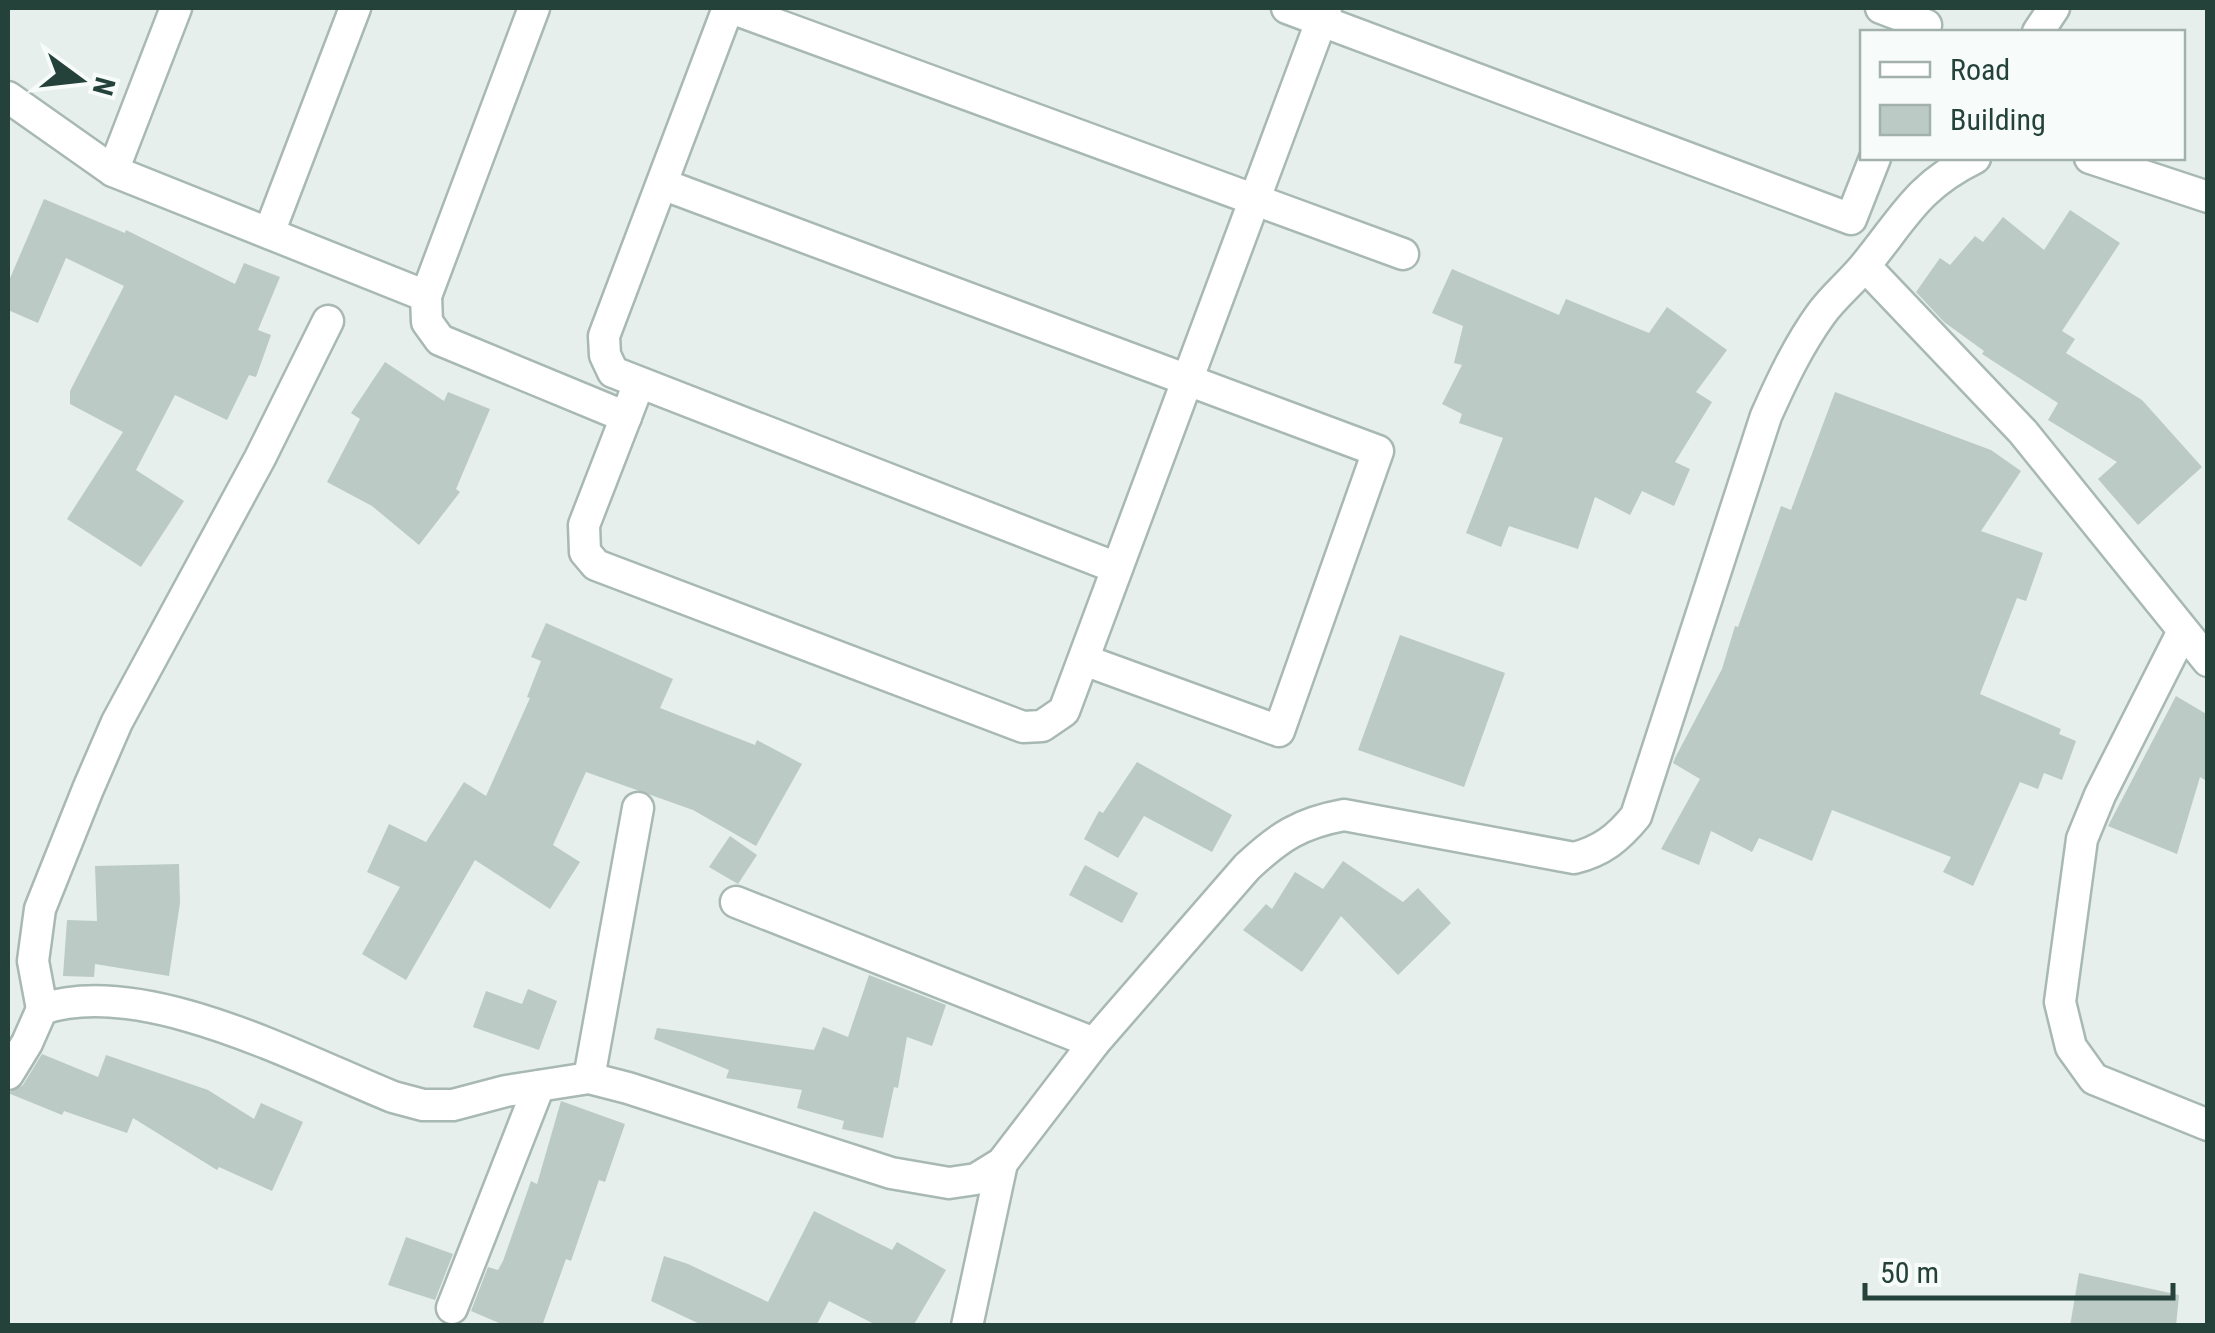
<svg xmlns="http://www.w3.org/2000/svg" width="2215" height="1333" font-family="'Roboto Condensed',sans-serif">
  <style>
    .building { fill: #bbcac4 }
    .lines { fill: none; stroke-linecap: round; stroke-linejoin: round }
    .street-casing { stroke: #a8b8b2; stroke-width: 35 }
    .street { stroke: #fff; stroke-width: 30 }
  </style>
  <rect width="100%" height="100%" fill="#e6efeb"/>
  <g class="building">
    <path d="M44,199L125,233L126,230L235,284L244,263L280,277L258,330L271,335L256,377L249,375L227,420L175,395L136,470L184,501L141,567L67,519L123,432L70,404V391L124,286L66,258L38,323L8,310V283Z"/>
    <path d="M2070,210L2120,243L2062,331L2075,339L2066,353L2142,400L2202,467L2138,525L2098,479L2117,462L2048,420L2058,403L1982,354L1984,351L1944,322L1916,292L1940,258L1950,265L1975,236L1983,242L2003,217L2044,250Z"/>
    <path d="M1452,269L1559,315L1566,299L1649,333L1667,307L1727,350L1696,392L1712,402L1675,462L1690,469L1674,506L1642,491L1630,515L1595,497L1578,549L1509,526L1501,547L1466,533L1503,438L1459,423L1462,414L1442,404L1462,365L1454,363L1463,326L1432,313Z"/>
    <path d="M385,362L444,401L448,392L490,409L456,489L460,492L419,545L372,506L327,482L360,419L351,413Z"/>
    <path d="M1835,392L1991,450L2021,471L1981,531L2043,553L2026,601L2017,598L1980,694L2061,729L2059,734L2076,741L2062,780L2044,773L2038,789L2020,782L1973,886L1943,872L1951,857L1832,810L1812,861L1759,838L1752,852L1711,831L1699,865L1661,849L1700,779L1673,763L1675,758L1722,669L1735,626L1738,627L1781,506L1791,510Z"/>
    <path d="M546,623L673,679L660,708L755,745L757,740L802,764L756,846L693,810L586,772L553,845L580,862L550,909L475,860L406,980L362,954L400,887L367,872L389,824L426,842L464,782L486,796L530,698L527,697L541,661L531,657Z"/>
    <path d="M1400,635L1505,673L1464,787L1358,750Z"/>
    <path d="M2176,696L2208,715V782L2200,777L2177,854L2108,826Z"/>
    <path d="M1137,762L1232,815L1212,852L1144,816L1118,858L1084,839L1099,811L1103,813Z"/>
    <path d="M730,836L757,855L738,884L709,867Z"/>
    <path d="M1343,861L1403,902L1418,888L1451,923L1398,975L1341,916L1302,972L1243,930L1266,904L1272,909L1295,872L1323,889Z"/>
    <path d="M179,864L180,903L169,976L95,964L94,977L63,976L67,920L97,921L95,866Z"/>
    <path d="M1085,865L1138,893L1122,923L1069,895Z"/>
    <path d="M869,975L946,1005L932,1046L907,1037L898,1088L894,1087L883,1138L842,1129L844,1121L797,1108L802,1090L726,1078L729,1070L654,1039L657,1028L814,1050L823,1027L848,1037Z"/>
    <path d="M528,989L557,1001L539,1050L473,1027L486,991L522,1004Z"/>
    <path d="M42,1054L98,1077L106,1055L208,1090L254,1119L261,1103L303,1122L272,1191L219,1167L217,1170L133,1118L127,1133L64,1111L62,1115L8,1093L23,1085Z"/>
    <path d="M561,1101L625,1124L605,1182L599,1180L571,1261L566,1259L542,1326H506L471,1311L488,1267L498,1270L503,1261L531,1181L537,1184Z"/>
    <path d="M814,1211L892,1250L897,1242L946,1270L913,1326H878L829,1301L816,1326H704L651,1301L664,1256L688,1264L768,1302Z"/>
    <path d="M406,1237L453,1254L435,1300L388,1285Z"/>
    <path d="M2079,1273L2179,1295L2176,1326H2070Z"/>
  </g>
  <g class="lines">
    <g class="street-casing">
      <g id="street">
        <path d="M728,8L604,336L605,355L613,372L1117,568"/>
        <path d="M731,8L1403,254"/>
        <path d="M1287,8L1851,219L1875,158"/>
        <path d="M1881,8L1926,25"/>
        <path d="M2038,32L2054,8"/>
        <path d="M8,97L113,171L426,296L427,322L440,340L626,417"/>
        <path d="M2090,158L2208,197"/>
        <path d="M113,171L176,8"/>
        <path d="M662,184L1378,451L1279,731L1084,660"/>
        <path d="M269,233L355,8"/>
        <path d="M1865,266L2023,432L2208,661"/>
        <path d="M426,296L534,8"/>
        <path d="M639,383L584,525L585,552L596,565L1023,727L1042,726L1064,711L1326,8"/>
        <path d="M2182,633L2100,795L2082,839L2060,1002L2071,1047L2094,1079L2208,1125"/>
        <path d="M736,902L1094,1043"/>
        <path d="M42,1009L33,961L40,909L88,789L117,722L260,458L328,321"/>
        <path d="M8,1074L27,1043L42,1009C143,975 299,1059 393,1097L423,1105H453L506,1091L589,1078L628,1088L891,1173L949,1183L976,1179L1002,1163L1094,1043L1247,867C1279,837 1300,823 1344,815L1574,858C1602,851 1618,838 1636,816L1766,416C1782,380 1798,346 1821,314C1834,296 1853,281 1867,263C1905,216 1918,186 1975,158"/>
        <path d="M589,1078L638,808"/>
        <path d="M452,1308L539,1086"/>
        <path d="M967,1326L1002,1163"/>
      </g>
    </g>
    <use href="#street" class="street"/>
  </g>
  <rect width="2215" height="1333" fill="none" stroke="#24423a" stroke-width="20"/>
  <rect x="1860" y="30" width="325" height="130" fill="#f7fbf9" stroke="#a3b1ad" stroke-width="2.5"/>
  <rect x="1880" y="62" width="50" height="15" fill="#ffffff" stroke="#a3b1ad" stroke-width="2.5"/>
  <text x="1950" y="80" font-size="30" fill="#24423a">Road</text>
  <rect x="1880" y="105" width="50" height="30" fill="#bbcac4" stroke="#a3b1ad" stroke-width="2.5"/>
  <text x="1950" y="130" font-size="30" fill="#24423a">Building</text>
  <g transform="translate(80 80) rotate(105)" stroke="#f7fbf9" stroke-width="8" paint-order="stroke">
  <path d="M0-8L18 38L0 25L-18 38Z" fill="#24423a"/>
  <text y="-15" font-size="28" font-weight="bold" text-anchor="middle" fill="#24423a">N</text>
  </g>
  <path d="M1865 1283v15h308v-15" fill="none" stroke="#24423a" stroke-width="5"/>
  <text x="1880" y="1283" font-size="30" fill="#24423a" stroke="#f7fbf9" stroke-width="8" paint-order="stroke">50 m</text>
</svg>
